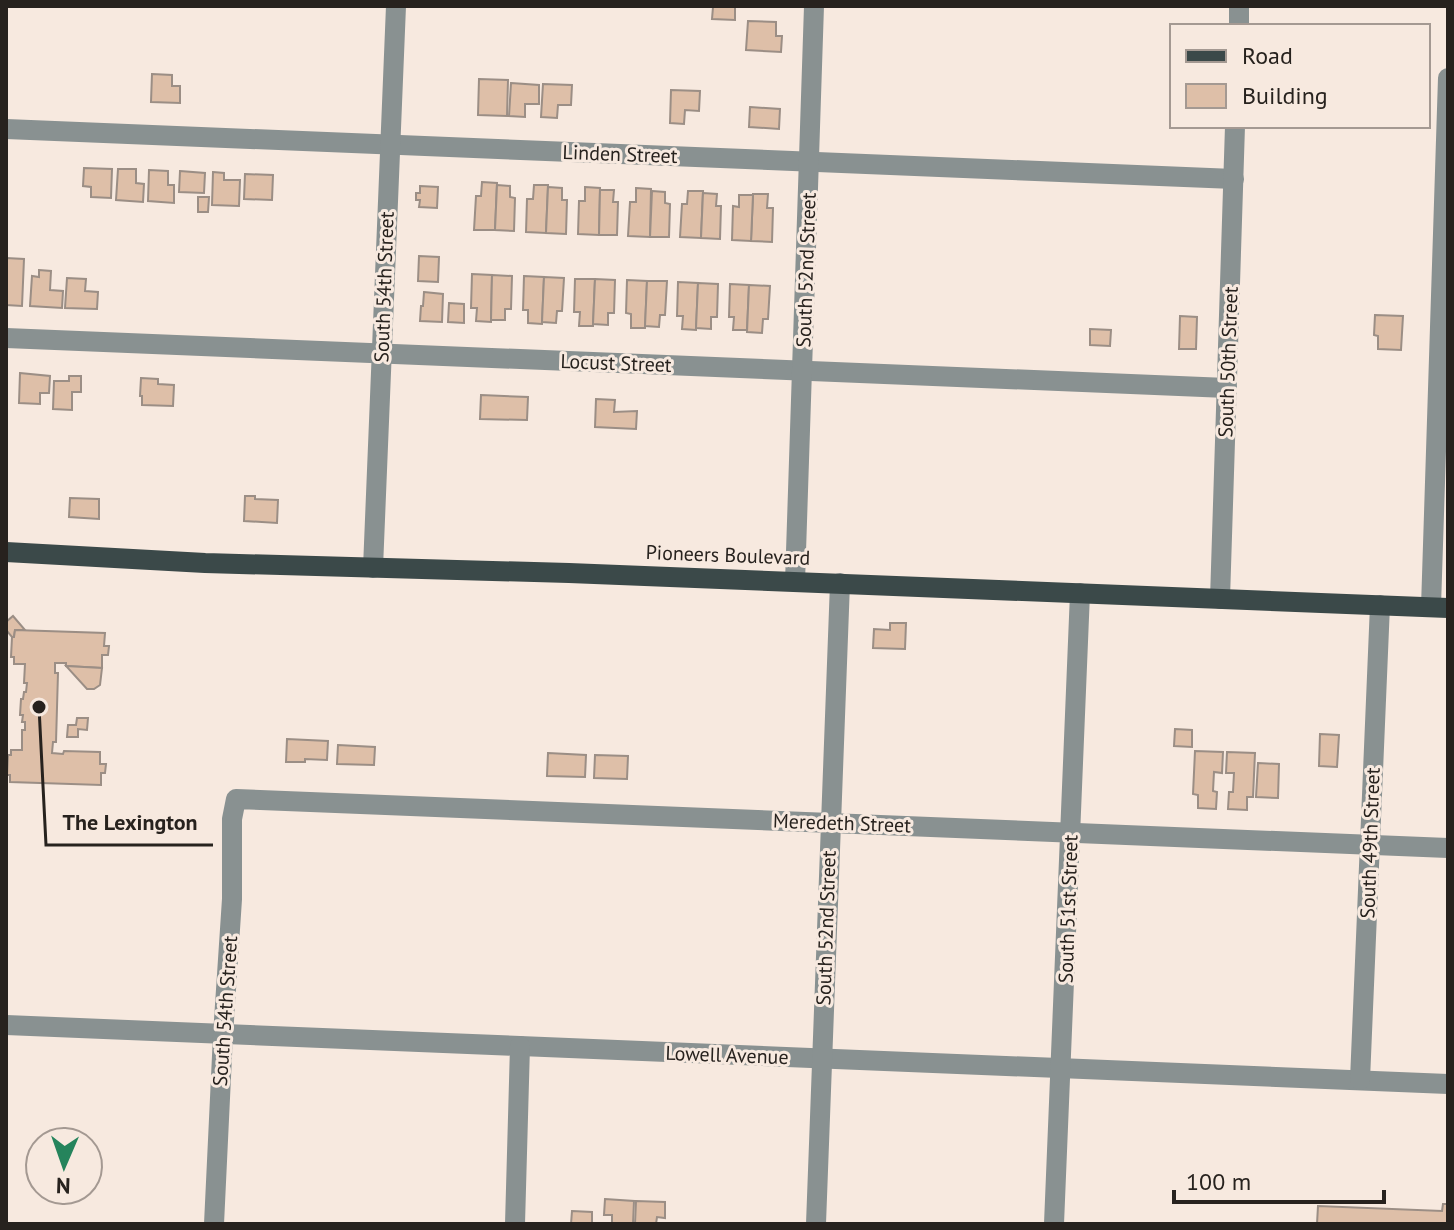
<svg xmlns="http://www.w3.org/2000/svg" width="1454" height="1230" font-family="'PT Sans',sans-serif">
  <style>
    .building { fill: #debfa8; stroke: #9b8e85; stroke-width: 2 }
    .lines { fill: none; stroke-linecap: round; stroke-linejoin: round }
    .minor { stroke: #899191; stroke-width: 20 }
    .major { stroke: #3b4949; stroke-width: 20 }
    .labels { text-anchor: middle; stroke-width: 6; stroke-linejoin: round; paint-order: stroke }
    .street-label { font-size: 20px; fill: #27221e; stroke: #f7e9df }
    .leader { fill: none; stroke: #27221e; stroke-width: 3 }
    .callout-dot { fill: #27221e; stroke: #f7e9df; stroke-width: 3 }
    .callout-label { font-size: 22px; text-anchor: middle; font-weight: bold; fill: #27221e; stroke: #f7e9df; stroke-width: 6; stroke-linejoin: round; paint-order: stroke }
  </style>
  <rect width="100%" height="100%" fill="#f7e9df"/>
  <g class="building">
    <path d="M706,6H735V20L712,19L713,7Z"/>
    <path d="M748,21L776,22V36H782L781,52L746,50Z"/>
    <path d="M152,74L172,75V86H180V103L151,102Z"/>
    <path d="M479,79L508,80L507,116L478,115Z"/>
    <path d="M511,83L539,85V104H525V117L509,116Z"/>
    <path d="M543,84L572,85L571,105H558L557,118L541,117Z"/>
    <path d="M671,90L700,91L699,111L685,110L684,124L670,123Z"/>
    <path d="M750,107L780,109L779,129L749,127Z"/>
    <path d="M84,168L112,169L111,198L91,197V187L83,186Z"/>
    <path d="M118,169H136V183L144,184L143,202L116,200Z"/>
    <path d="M149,170L168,171V185H174V203L148,201Z"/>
    <path d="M180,171L205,173L204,193L179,192Z"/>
    <path d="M213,172L224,173V180H240L239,206L212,205Z"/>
    <path d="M245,174L273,175L272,200L244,199Z"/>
    <path d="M482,182L497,183L495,230H474L476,196H481Z"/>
    <path d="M497,185L510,186V197L515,198L514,231L495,230Z"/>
    <path d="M534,185H548L546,233L526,232L527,199H533Z"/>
    <path d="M420,186L438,187L437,208L419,207L420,200H416V193H420Z"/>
    <path d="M548,187L562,188V200H567L566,234L546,233Z"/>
    <path d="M585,187L600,188L599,235L578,234L579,201H585Z"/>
    <path d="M636,188L651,189L650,237L628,236L630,202H636Z"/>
    <path d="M600,190H614L613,202H618L617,235H599Z"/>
    <path d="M652,191L665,192V203L670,204L669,237H650Z"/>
    <path d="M688,191H703L701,238L680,237L682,204H687Z"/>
    <path d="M703,193L717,194L716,206H721L720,239L701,238Z"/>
    <path d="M753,194H768L767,208H773L772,242L751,241Z"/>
    <path d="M739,195H753L751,241L732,240L733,206L739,207Z"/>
    <path d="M198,197H209L208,212H198Z"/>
    <path d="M419,256L439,257L438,282L418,281Z"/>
    <path d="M6,258L24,259L22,306L6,305Z"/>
    <path d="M39,270L51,271L50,290L63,291L62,308L30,306L32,276L39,277Z"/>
    <path d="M472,274L492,275L491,322L476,321L477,308H471Z"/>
    <path d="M492,275L512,276L511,309H505V320H491Z"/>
    <path d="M524,276L544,277L542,324L528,323V310H523Z"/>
    <path d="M544,277L564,278L562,311H557L556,323L542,322Z"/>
    <path d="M67,278L86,279L85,291L98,292L97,309L65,308Z"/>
    <path d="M575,279H595L593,326H579L580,312H574Z"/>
    <path d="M595,279L615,280L614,313H608V325L593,324Z"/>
    <path d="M627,280L647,281L645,328H631V314L626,313Z"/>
    <path d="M647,281H667L665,315H660L659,327L645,326Z"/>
    <path d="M678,282L698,283L696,330L682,329L683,316H677Z"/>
    <path d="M698,283L718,284L717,317H711V329L696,328Z"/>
    <path d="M730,284L749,285L747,330H733L734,317H729Z"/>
    <path d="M749,285L770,286L768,319H763L762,333L747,332Z"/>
    <path d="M424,292L443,294L442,322L420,321L421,306H423Z"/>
    <path d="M449,303L464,304V323L448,322Z"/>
    <path d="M1375,315L1403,316L1401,350L1378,349V336L1374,335Z"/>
    <path d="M1180,316L1197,317L1196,349H1179Z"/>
    <path d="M1090,329L1111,330L1110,346L1090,345Z"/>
    <path d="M20,373L50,376L49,393H40V404L19,403Z"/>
    <path d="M69,376H81V392H72V410L53,409L54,381H69Z"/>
    <path d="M141,378L158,379V384L174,385L173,406L142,405V396H140Z"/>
    <path d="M481,395L528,397L527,420L480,419Z"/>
    <path d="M596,399L615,400L614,412L637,411L636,429L595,427Z"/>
    <path d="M245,496H255V499L278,500L277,523L244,521Z"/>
    <path d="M70,498L99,499V519L69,517Z"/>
    <path d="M13,616L25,630H15L14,637H12L6,630V622Z"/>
    <path d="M890,623H906L905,649L873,648L874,629L890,630Z"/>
    <path d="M15,630L105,633L104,646H109L108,655H102V668L66,666V663H55V673H58L56,742H53L52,753L63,754L64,751L100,752V764H106L105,773H101V785L10,782V775H7L8,755H11V750H22V730H25V722H22L23,715H20L21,699H23L24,692H26L27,683H24L25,664H14V657H11L12,637H14Z"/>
    <path d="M66,666L102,668L100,685L94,689H87Z"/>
    <path d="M77,718H88L87,730L78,729V737H67L68,725H76Z"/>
    <path d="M1175,729L1192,730V747L1174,746Z"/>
    <path d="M1320,734L1339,735L1337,767L1319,766Z"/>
    <path d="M287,739L328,741L327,760L305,759V762H286Z"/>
    <path d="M338,745L375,747L374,765L337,764Z"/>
    <path d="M1195,751L1223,752L1222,773L1214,772L1213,791L1217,792L1216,809L1198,808V795L1193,794Z"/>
    <path d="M1227,752L1255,753L1253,797H1247V810L1228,809L1229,792H1233L1234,773H1226Z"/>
    <path d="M548,753L586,755L585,777L547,776Z"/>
    <path d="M595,755L628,756L627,779L594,778Z"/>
    <path d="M1258,763L1279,764L1278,798L1256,797Z"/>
    <path d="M605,1199L634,1201L633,1224H612V1215H604Z"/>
    <path d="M636,1201L665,1202V1218L657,1217L656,1224H635Z"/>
    <path d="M1443,1204H1448V1224H1317L1318,1206L1442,1211Z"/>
    <path d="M572,1211L592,1212V1224H571Z"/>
  </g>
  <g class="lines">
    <g class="minor">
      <path d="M1239,26V6"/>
      <path d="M6,129L1234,179"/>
      <path d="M6,338L1227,388"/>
      <path d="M373,568L396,6"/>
      <path d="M795,582L814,6"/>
      <path d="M1220,599L1235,126"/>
      <path d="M1431,607L1448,78"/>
      <path d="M6,1025L1448,1084"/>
      <path d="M1360,1080L1380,605"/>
      <path d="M214,1224L223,1035L232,899V819L236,799L1448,848"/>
      <path d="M515,1224L520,1046"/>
      <path d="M816,1224L840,583"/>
      <path d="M1054,1224L1080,593"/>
    </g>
    <path class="major" d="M6,552L205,563L569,573L1448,608"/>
  </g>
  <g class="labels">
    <g class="street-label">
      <text transform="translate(620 154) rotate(2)" y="7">Linden Street</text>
      <text transform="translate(806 270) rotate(-88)" y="7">South 52nd Street</text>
      <text transform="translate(384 287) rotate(-88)" y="7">South 54th Street</text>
      <text transform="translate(1228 362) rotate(-88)" y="7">South 50th Street</text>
      <text transform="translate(616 363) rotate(2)" y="7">Locust Street</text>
      <text transform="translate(728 555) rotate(2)" y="7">Pioneers Boulevard</text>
      <text transform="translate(842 823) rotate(2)" y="7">Meredeth Street</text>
      <text transform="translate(1370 843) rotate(-88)" y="7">South 49th Street</text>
      <text transform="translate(1068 909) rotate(-88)" y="7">South 51st Street</text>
      <text transform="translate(826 928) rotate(-88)" y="7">South 52nd Street</text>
      <text transform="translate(225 1011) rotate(-86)" y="7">South 54th Street</text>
      <text transform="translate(727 1055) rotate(2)" y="7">Lowell Avenue</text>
    </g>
  </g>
  <path class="leader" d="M39 707L46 845H213"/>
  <circle class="callout-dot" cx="39" cy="707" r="8"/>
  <g class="callout-label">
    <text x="130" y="830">The Lexington</text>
  </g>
  <rect width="1454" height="1230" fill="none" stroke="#27221e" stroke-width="16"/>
  <rect x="1170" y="24" width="260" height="104" fill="#f7e9df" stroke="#a49992" stroke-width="2"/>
  <rect x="1186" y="50" width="40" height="12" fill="#3b4949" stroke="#a49992" stroke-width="2"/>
  <text x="1242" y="64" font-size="24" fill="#27221e">Road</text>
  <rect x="1186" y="84" width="40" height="24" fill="#debfa8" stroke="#a49992" stroke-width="2"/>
  <text x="1242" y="104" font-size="24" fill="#27221e">Building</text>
  <g transform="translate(64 1166) rotate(182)"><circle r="38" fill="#f7e9df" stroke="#a49992" stroke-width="2"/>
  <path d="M0-6L14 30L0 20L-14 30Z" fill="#25845c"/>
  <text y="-12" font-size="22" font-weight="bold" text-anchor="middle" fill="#27221e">N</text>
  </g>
  <path d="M1174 1190v12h210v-12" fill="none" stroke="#27221e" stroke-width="4"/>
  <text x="1186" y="1190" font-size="24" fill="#27221e" stroke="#f7e9df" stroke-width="6" paint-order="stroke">100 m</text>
</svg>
